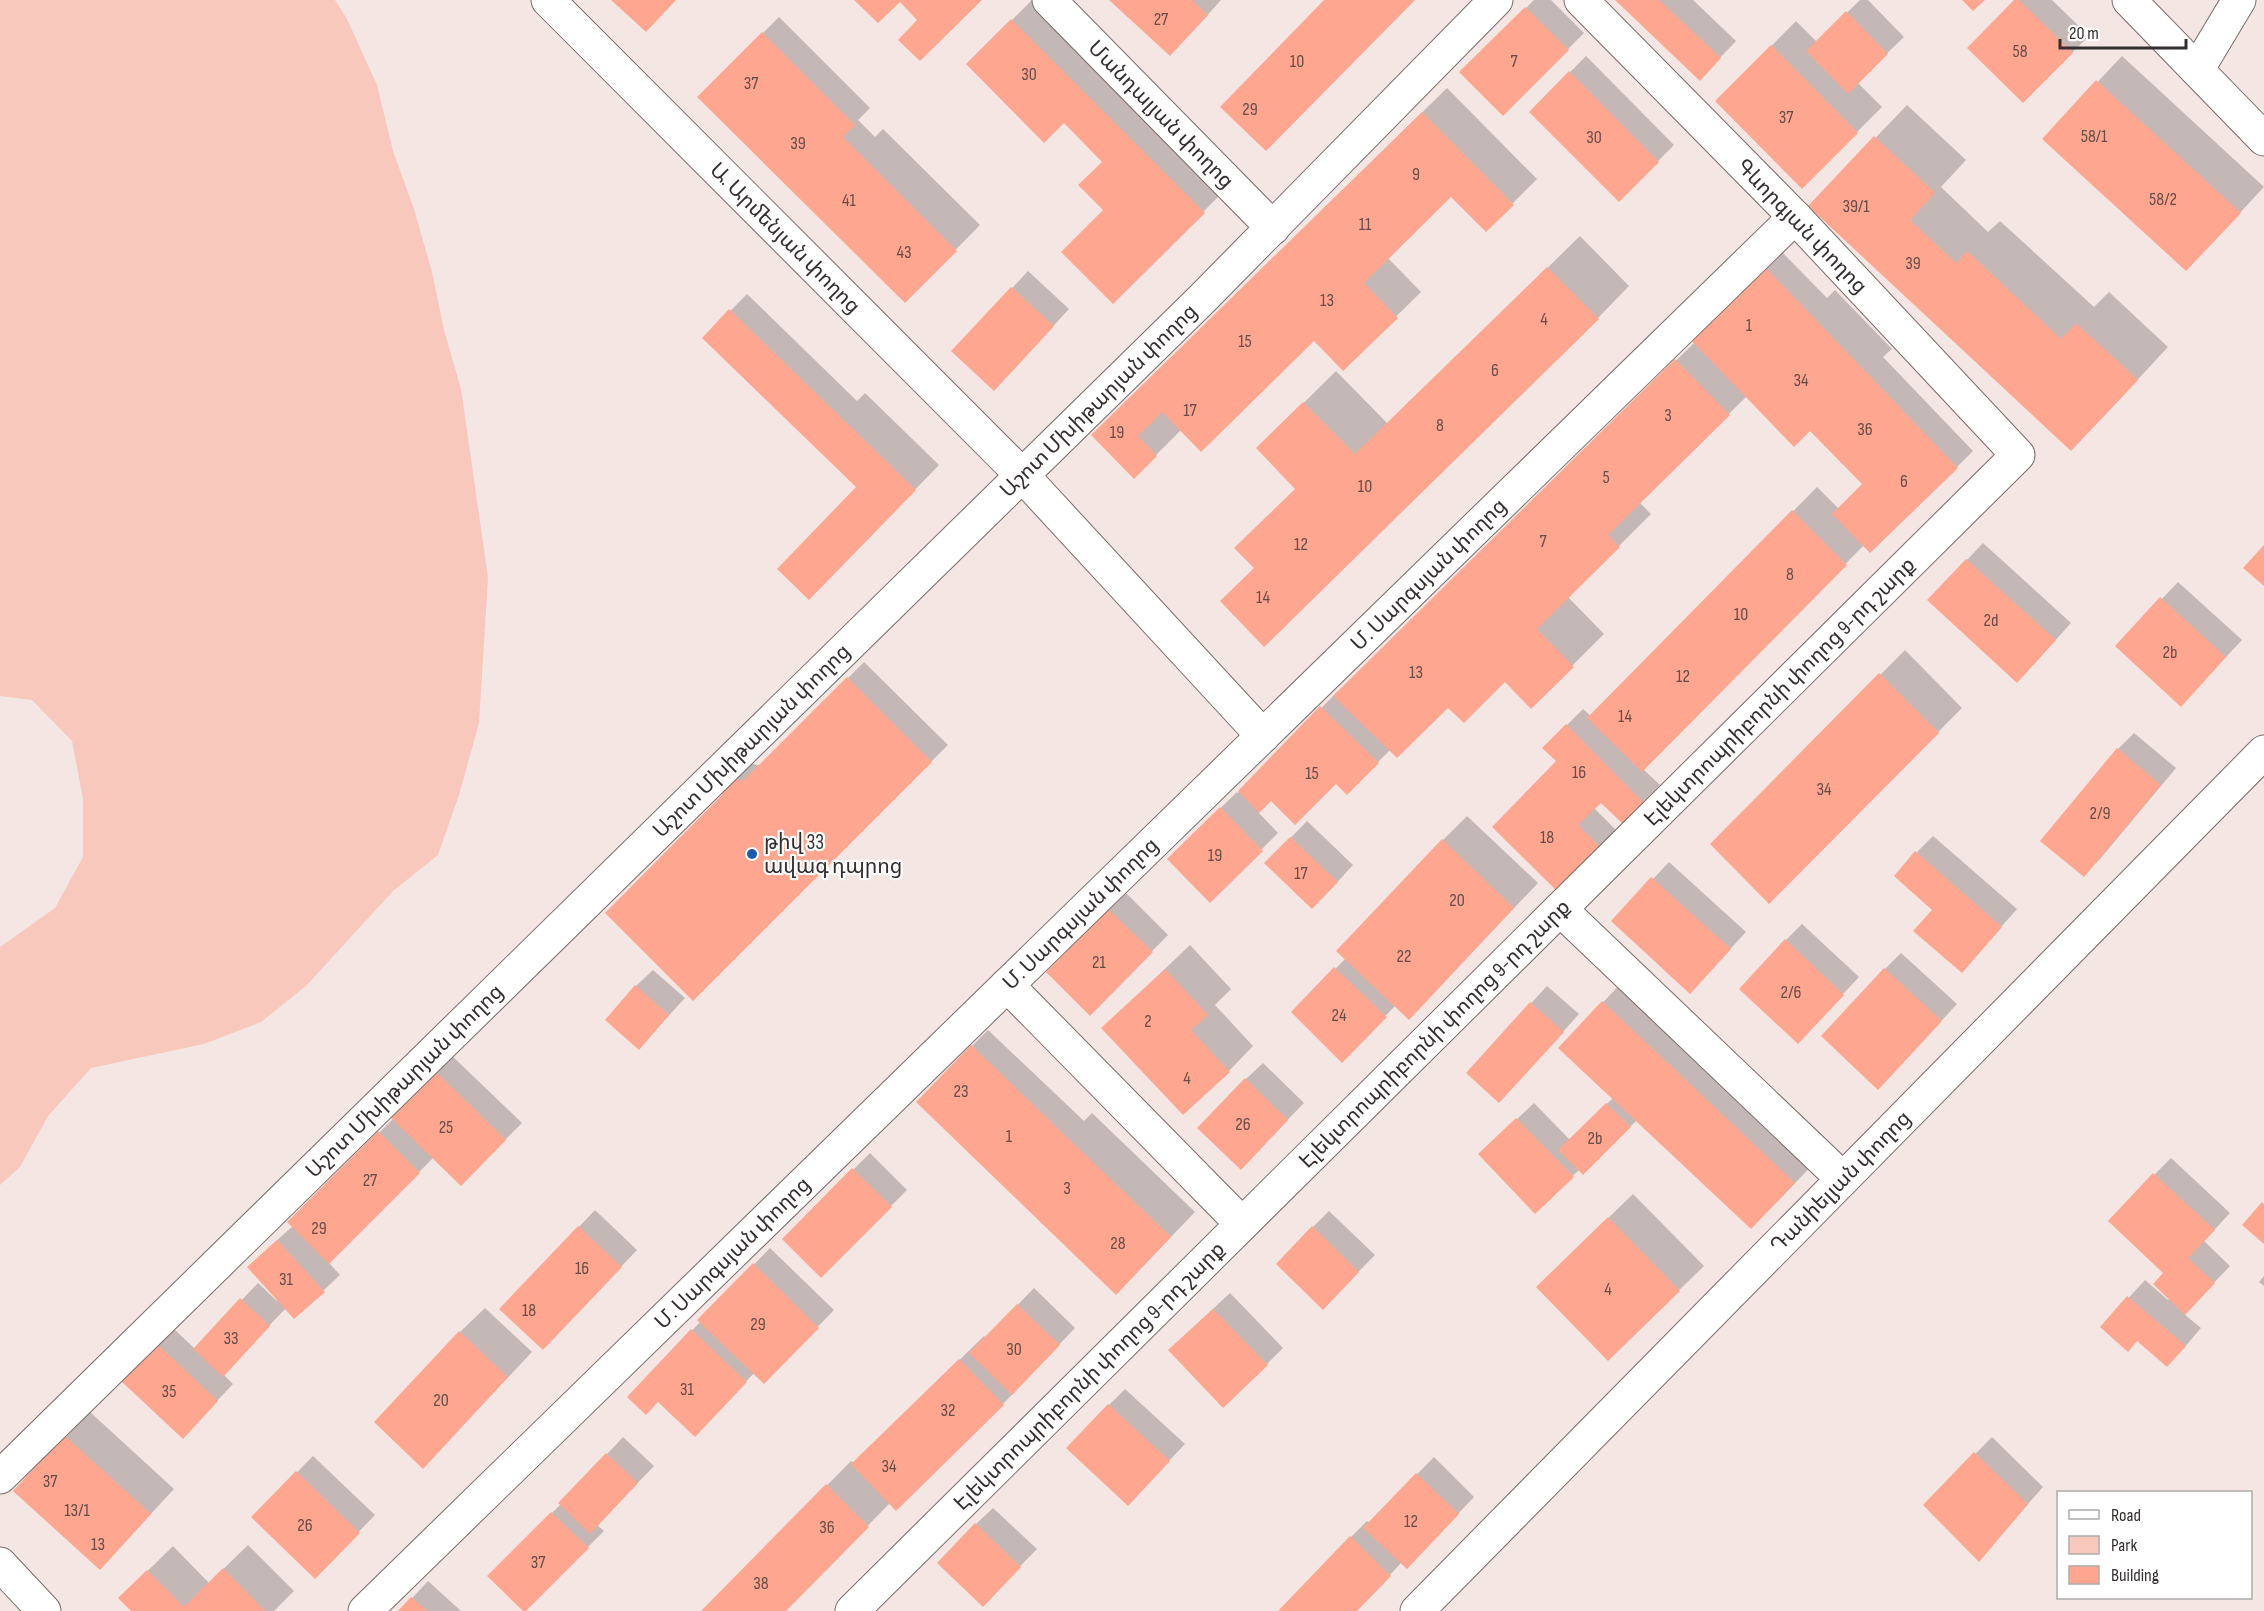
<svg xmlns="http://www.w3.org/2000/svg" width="2264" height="1611" font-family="'Sofia Sans Condensed','Noto Sans Armenian',sans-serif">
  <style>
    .green { fill: #f8c8bc }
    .shadow { fill: #0003 }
    .building { fill: #fea690 }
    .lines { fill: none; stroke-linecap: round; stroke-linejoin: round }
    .minor-casing { stroke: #786c69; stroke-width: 35 }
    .minor { stroke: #fff; stroke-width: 33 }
    .poi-dot { fill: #1e5bad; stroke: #fff; stroke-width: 2 }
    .labels { text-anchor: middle; stroke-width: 4.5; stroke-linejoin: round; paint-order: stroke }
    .number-label { font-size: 18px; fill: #664d46 }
    .street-label { font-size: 21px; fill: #342f2e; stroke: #fff }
    .poi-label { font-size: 21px; fill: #342f2e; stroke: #fff; text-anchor: start }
  </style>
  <rect width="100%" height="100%" fill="#f4e6e3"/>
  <path class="green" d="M0,0H335L347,19L377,85L393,151L414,209L432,272L444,330L461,389L488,578L479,723L459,795L438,855L393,891L306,986L261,1022L204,1044L91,1068L48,1116L20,1167L0,1185V947L55,908L83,857V799L72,741L32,700L0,696Z"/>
  <g class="shadow">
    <path d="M1032,0H1041L1228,187L1113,302L1105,210L1104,161L1064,121L968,64Z"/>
    <path d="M1111,0H1221L1194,30Z"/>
    <path d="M1534,0H1551L1584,33L1503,114L1462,72Z"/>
    <path d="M1617,0H1693L1736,41L1716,62Z"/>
    <path d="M1860,0H1868L1904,37L1857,82L1882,107L1802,187L1717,101L1796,21L1817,42Z"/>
    <path d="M2017,0H2052L2089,36L2023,101Z"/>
    <path d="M779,17L870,108L858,120L875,137L883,129L980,225L905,301L699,97Z"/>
    <path d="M1586,56L1674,145L1619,200L1531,112Z"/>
    <path d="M2122,56L2264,187L2210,245L2044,139Z"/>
    <path d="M1447,88L1537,179L1486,230L1451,195L1387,257L1421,292L1343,369L1314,339L1181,430L1134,477L1117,411Z"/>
    <path d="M1907,105L1966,160L1941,187L1988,232L2000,221L2094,307L2109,292L2168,347L2103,417L1810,206Z"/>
    <path d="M1580,236L1629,286L1598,318L1256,568L1297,488L1258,448L1336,371L1388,424Z"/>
    <path d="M1780,250L1827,298L1835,290L1892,349L1883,357L1973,451L1957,467L1864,545L1643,769L1660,785L1623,822L1601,801L1594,808L1617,831L1558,890V761L1544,748L1583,709L1591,716L1817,487L1839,509L1864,484L1811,429L1747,396L1639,502L1651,514L1568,597L1604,634L1531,707L1505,680L1448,705L1390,750L1347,793L1336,782L1271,799L1258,812L1278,833L1210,901L1169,859L1237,792L1238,793L1338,691L1339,692L1695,342Z"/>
    <path d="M1028,271L1069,309L1011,372L954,351Z"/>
    <path d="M747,294L857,401L865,393L939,465L833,574L858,487L704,338Z"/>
    <path d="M1983,543L2071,623L2033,665L1929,600Z"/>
    <path d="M2178,582L2242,640L2197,688L2117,646Z"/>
    <path d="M1905,650L1962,708L1769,902L1712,844Z"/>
    <path d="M864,662L948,745L693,999L724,796L738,760L761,766Z"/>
    <path d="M2134,733L2176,768L2100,859L2083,875L2118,749Z"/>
    <path d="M1467,816L1538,883L1433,993L1396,1005L1342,1061L1293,1012L1346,958L1443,840Z"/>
    <path d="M1307,821L1353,865L1329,891L1266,863Z"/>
    <path d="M1933,836L2017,909L1962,971L1934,910L1917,852Z"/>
    <path d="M1669,862L1746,932L1706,975L1614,921Z"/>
    <path d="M1126,893L1168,935L1090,1014L1048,972Z"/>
    <path d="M1802,924L1859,977L1814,1025L1786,940Z"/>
    <path d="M1190,945L1231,989L1215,1005L1253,1046L1229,1071L1103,1028Z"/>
    <path d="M1901,953L1957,1004L1894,1072L1885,969Z"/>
    <path d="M653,970L685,998L639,1048L636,986Z"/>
    <path d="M1627,977L1819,1158L1776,1203L1637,1120L1583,1173L1580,1169L1535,1212L1497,1138L1534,1103L1570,1140L1613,1098L1560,1048Z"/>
    <path d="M1547,986L1579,1014L1516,1084L1468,1072Z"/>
    <path d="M988,1030L1084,1121L1092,1113L1195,1212L1141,1268L972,1046Z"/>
    <path d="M448,1052L522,1123L461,1184L434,1157L329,1263L340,1275L323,1291L286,1308L223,1374L233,1384L199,1420L123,1381L173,1328L195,1349L258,1283L277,1301L279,1299L266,1250L293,1226L289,1222L394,1118Z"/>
    <path d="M1263,1063L1304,1103L1257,1151L1246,1079Z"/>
    <path d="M870,1153L907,1190L821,1276L784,1239Z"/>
    <path d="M2171,1158L2230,1213L2204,1241L2230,1266L2184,1314L2201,1328L2183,1349L2138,1340L2128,1350L2102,1327L2145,1280L2168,1300L2170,1299L2155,1174Z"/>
    <path d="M1633,1194L1704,1266L1608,1359L1562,1263Z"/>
    <path d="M595,1210L637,1250L559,1332L501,1309Z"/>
    <path d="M1329,1211L1375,1255L1323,1308L1313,1227Z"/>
    <path d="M770,1248L834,1310L764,1382L754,1373L711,1419L658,1400L629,1397L701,1321L700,1320Z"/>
    <path d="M2264,1276V1286L2259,1282Z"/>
    <path d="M1034,1288L1075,1328L1003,1404L890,1503L784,1611H703L851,1461L854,1463L984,1336L986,1338Z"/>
    <path d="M1230,1293L1283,1348L1267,1364L1186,1334Z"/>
    <path d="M485,1308L532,1352L447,1442L460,1332Z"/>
    <path d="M1125,1389L1185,1444L1144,1487L1109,1405Z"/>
    <path d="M90,1412L174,1489L124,1543L15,1491Z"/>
    <path d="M623,1437L654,1466L597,1525L604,1531L525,1610L489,1576L561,1504Z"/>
    <path d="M1992,1437L2043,1487L1979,1560L1925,1505Z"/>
    <path d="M313,1456L375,1515L315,1577L253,1517Z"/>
    <path d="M1434,1457L1474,1497L1423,1551L1402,1562L1356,1611H1280L1351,1537L1367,1521L1369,1523Z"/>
    <path d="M993,1508L1037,1549L999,1588L976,1524Z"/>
    <path d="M248,1545L294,1591L274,1611H133L120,1598L173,1546L209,1583Z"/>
    <path d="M428,1581L461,1611H400Z"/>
  </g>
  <g class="building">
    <path d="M611,0H676L646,32Z"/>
    <path d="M854,0H982L920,61L898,40L917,20L900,2L878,23Z"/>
    <path d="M1109,0H1192L1208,15L1170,56Z"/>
    <path d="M1324,0H1415L1266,151L1220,107Z"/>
    <path d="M1615,0H1659L1721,58L1700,81Z"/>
    <path d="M1962,0H1985L1973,11Z"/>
    <path d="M2014,0H2019L2073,53L2023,103L1967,48Z"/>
    <path d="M1525,7L1569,50L1503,116L1459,72Z"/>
    <path d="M1846,11L1888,54L1848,94L1806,51Z"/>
    <path d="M1011,19L1205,213L1113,304L1061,252L1103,210L1078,185L1102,162L1064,123L1044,143L966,64Z"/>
    <path d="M762,32L855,125L843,137L957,251L905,303L697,97Z"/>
    <path d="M1771,45L1858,133L1802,189L1715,101Z"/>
    <path d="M1569,71L1659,162L1619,202L1529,112Z"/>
    <path d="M2096,80L2241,213L2186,271L2042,139Z"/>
    <path d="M1422,112L1514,205L1486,232L1451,197L1364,283L1398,318L1343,371L1314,341L1201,452L1162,412L1138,436L1157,456L1134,479L1091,435Z"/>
    <path d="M1874,136L1935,193L1910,220L1956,263L1967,251L2061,339L2076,323L2138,380L2071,451L1808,206Z"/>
    <path d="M1763,265L1958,468L1870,553L1832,514L1862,484L1810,431L1794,447L1688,337Z"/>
    <path d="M1547,267L1599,319L1264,647L1220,601L1254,568L1234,548L1295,489L1256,448L1303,402L1355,454Z"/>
    <path d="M1011,287L1054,326L994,391L951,351Z"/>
    <path d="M729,309L916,490L809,600L777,569L856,487L702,338Z"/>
    <path d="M1675,359L1730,415L1608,535L1620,547L1537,629L1574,667L1531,709L1505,682L1464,723L1448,708L1397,758L1333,696Z"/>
    <path d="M1792,510L1847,565L1642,772L1587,718Z"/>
    <path d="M2264,545V586L2243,568Z"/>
    <path d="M1966,559L2056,640L2017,683L1927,600Z"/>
    <path d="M2160,597L2226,657L2181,707L2115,646Z"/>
    <path d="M1879,673L1939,733L1769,904L1710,844Z"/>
    <path d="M847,677L932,762L693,1001L605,913L722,795L720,775L743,781Z"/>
    <path d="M1320,706L1379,763L1347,795L1336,784L1295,825L1271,801L1259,813L1238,791Z"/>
    <path d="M1566,724L1644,803L1623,824L1601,803L1578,825L1601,848L1558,892L1492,827L1556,761L1542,748Z"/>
    <path d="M2117,748L2161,785L2084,877L2040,841Z"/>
    <path d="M1220,807L1263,851L1210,903L1167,859Z"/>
    <path d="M1290,837L1338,882L1312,909L1264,863Z"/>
    <path d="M1442,839L1514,908L1409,1020L1336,951Z"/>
    <path d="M1915,851L2002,927L1962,973L1913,931L1932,910L1894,876Z"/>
    <path d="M1651,877L1731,949L1690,994L1611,921Z"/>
    <path d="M1108,909L1153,952L1090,1016L1046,972Z"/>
    <path d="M1785,939L1844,995L1798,1044L1739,989Z"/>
    <path d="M1334,967L1387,1017L1342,1063L1291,1012Z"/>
    <path d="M1884,968L1942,1021L1878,1090L1821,1036Z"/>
    <path d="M1165,969L1208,1015L1191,1030L1230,1072L1183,1115L1101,1028Z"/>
    <path d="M635,985L669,1015L639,1050L605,1020Z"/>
    <path d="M1602,1001L1795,1183L1751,1229L1558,1048Z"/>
    <path d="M1530,1002L1564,1032L1499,1103L1466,1073Z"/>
    <path d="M971,1045L1171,1237L1116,1295L916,1102Z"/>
    <path d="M431,1067L506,1140L461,1186L386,1113Z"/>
    <path d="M1245,1078L1288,1120L1241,1170L1197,1128Z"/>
    <path d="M1606,1103L1631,1127L1583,1175L1558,1150Z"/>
    <path d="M1516,1118L1574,1177L1535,1214L1478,1154Z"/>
    <path d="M378,1131L420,1173L329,1264L287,1222Z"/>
    <path d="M852,1168L892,1207L821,1278L782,1239Z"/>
    <path d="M2153,1173L2215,1230L2188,1258L2215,1283L2185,1315L2153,1284L2163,1273L2108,1221Z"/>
    <path d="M2262,1202L2264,1204V1244L2242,1225Z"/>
    <path d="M1608,1217L1680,1291L1608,1361L1536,1287Z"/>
    <path d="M578,1226L622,1267L543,1350L499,1309Z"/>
    <path d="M1312,1226L1359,1272L1323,1310L1276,1264Z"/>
    <path d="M277,1240L325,1292L294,1319L247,1267Z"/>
    <path d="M753,1263L819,1328L764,1384L697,1320Z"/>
    <path d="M2127,1296L2186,1346L2167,1367L2137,1341L2128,1352L2100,1327Z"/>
    <path d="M240,1298L270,1326L223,1377L193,1349Z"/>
    <path d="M1017,1304L1060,1345L1012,1395L969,1353Z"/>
    <path d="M1213,1309L1268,1365L1223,1408L1168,1350Z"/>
    <path d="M691,1329L747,1382L695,1437L658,1402L646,1415L627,1397Z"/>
    <path d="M459,1331L508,1377L423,1469L374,1422Z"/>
    <path d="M156,1343L218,1401L183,1439L121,1381Z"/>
    <path d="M959,1359L1004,1405L896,1511L851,1464Z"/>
    <path d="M1108,1404L1170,1461L1128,1506L1066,1448Z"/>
    <path d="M64,1435L151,1514L100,1570L13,1491Z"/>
    <path d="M1974,1452L2028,1504L1979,1562L1923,1505Z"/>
    <path d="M606,1453L638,1483L590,1534L558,1503Z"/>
    <path d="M296,1471L360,1533L315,1579L251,1517Z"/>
    <path d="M1416,1473L1459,1514L1407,1569L1363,1528Z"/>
    <path d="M826,1484L869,1527L786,1611H701Z"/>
    <path d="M551,1512L589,1548L526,1611H523L487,1576Z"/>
    <path d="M975,1523L1021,1567L983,1607L937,1563Z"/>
    <path d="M1350,1536L1391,1576L1357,1611H1278Z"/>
    <path d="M223,1568L265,1611H131L118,1598L147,1570L184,1607Z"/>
    <path d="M411,1597L427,1611H398Z"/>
  </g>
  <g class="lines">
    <g class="minor-casing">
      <g id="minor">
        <path id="s1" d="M548,0L1022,475L1263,736"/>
        <path id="s2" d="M1049,0L1273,228"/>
        <path d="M2129,0L2264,139"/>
        <path d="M2197,70L2239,0"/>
        <path d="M1560,909L1843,1179"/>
        <path d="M1007,985L1242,1224"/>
        <path id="s3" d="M0,1477L1203,298L1496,0"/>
        <path d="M0,1564L44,1611"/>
        <path id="s4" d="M365,1611L1795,217"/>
        <path id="s5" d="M852,1611L2018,455L1795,217L1581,0"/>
        <path id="s6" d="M1417,1611L2264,752"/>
      </g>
    </g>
    <use href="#minor" class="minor"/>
  </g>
  <circle class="poi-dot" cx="752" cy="854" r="6"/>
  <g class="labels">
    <g class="number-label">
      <text x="1161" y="25">27</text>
      <text x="2020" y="57">58</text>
      <text x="1297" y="67">10</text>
      <text x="1514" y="67">7</text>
      <text x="1029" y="80">30</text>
      <text x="751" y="89">37</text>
      <text x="1250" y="115">29</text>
      <text x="1786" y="123">37</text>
      <text x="2094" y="142">58/1</text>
      <text x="1594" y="143">30</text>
      <text x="798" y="149">39</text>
      <text x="1416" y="180">9</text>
      <text x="2163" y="205">58/2</text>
      <text x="849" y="206">41</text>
      <text x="1856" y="212">39/1</text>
      <text x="1365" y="230">11</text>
      <text x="904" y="258">43</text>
      <text x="1913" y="269">39</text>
      <text x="1327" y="306">13</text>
      <text x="1544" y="325">4</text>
      <text x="1749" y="331">1</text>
      <text x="1245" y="347">15</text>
      <text x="1495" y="376">6</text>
      <text x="1801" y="386">34</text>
      <text x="1190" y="416">17</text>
      <text x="1668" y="421">3</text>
      <text x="1440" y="431">8</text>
      <text x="1865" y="435">36</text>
      <text x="1117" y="438">19</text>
      <text x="1606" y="483">5</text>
      <text x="1904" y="487">6</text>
      <text x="1365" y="492">10</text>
      <text x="1543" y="547">7</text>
      <text x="1301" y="550">12</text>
      <text x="1790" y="580">8</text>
      <text x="1263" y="603">14</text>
      <text x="1741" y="620">10</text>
      <text x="1991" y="626">2d</text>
      <text x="2170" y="658">2b</text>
      <text x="1416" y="678">13</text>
      <text x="1683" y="682">12</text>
      <text x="1625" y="722">14</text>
      <text x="1579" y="778">16</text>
      <text x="1312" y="779">15</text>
      <text x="1824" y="795">34</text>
      <text x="2100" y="819">2/9</text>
      <text x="1547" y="843">18</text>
      <text x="1215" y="861">19</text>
      <text x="1301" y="879">17</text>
      <text x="1457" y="906">20</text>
      <text x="1404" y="962">22</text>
      <text x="1099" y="968">21</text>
      <text x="1791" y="998">2/6</text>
      <text x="1339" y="1021">24</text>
      <text x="1148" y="1027">2</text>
      <text x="1187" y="1084">4</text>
      <text x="961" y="1097">23</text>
      <text x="1243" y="1130">26</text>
      <text x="446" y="1133">25</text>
      <text x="1009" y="1142">1</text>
      <text x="1595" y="1144">2b</text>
      <text x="370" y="1186">27</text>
      <text x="1067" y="1194">3</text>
      <text x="319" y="1234">29</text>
      <text x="1118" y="1249">28</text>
      <text x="582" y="1274">16</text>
      <text x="286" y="1285">31</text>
      <text x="1608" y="1295">4</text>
      <text x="529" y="1316">18</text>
      <text x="758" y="1330">29</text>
      <text x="231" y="1344">33</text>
      <text x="1014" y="1355">30</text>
      <text x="687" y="1395">31</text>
      <text x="169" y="1397">35</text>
      <text x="441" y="1406">20</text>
      <text x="948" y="1416">32</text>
      <text x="889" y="1472">34</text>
      <text x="50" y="1487">37</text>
      <text x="77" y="1516">13/1</text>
      <text x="1411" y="1527">12</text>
      <text x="305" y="1531">26</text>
      <text x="827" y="1533">36</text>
      <text x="98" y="1550">13</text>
      <text x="538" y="1568">37</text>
      <text x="761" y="1589">38</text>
    </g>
    <g class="street-label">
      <text dy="7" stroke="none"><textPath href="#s2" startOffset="160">Մանդալյան փողոց</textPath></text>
      <text transform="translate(1802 226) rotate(46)" y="7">Գևորգյան փողոց</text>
      <text dy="7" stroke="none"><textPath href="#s1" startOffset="336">Ա. Արմենյան փողոց</textPath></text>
      <text dy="7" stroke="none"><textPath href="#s3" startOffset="1538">Աշոտ Մխիթարյան փողոց</textPath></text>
      <text dy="7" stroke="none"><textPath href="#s4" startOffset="1485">Մ. Սարգսյան փողոց</textPath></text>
      <text dy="7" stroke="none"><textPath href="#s5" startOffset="1306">Էլեկտրոպրիբորնի փողոց 9-րդ շարք</textPath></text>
      <text dy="7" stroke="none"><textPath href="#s3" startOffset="1052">Աշոտ Մխիթարյան փողոց</textPath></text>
      <text dy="7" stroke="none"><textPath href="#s4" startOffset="999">Մ. Սարգսյան փողոց</textPath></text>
      <text dy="7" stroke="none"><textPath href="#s5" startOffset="820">Էլեկտրոպրիբորնի փողոց 9-րդ շարք</textPath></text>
      <text dy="7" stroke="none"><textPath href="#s3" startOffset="566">Աշոտ Մխիթարյան փողոց</textPath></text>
      <text dy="7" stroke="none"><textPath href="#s6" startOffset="603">Դանիելյան փողոց</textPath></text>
      <text dy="7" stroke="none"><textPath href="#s4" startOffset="513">Մ. Սարգսյան փողոց</textPath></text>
      <text dy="7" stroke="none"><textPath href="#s5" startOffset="334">Էլեկտրոպրիբորնի փողոց 9-րդ շարք</textPath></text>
    </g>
    <g class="poi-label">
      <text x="764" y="849">թիվ 33<tspan x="764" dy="24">ավագ դպրոց</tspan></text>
    </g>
  </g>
  <rect x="2057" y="1491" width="195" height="108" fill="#ffffff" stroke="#aeacab" stroke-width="1.5"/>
  <rect x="2069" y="1510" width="30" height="9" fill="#ffffff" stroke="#aeacab" stroke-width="1.5"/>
  <text x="2111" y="1521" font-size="18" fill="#342f2e">Road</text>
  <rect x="2069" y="1536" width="30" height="18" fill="#f8c8bc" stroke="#aeacab" stroke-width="1.5"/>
  <text x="2111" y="1551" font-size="18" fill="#342f2e">Park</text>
  <rect x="2069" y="1566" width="30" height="18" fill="#fea690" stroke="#aeacab" stroke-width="1.5"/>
  <text x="2111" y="1581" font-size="18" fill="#342f2e">Building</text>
  <path d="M2060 39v9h126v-9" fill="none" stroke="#342f2e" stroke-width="3"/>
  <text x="2069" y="39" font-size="18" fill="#342f2e" stroke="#ffffff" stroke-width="4.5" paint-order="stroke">20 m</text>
</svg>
